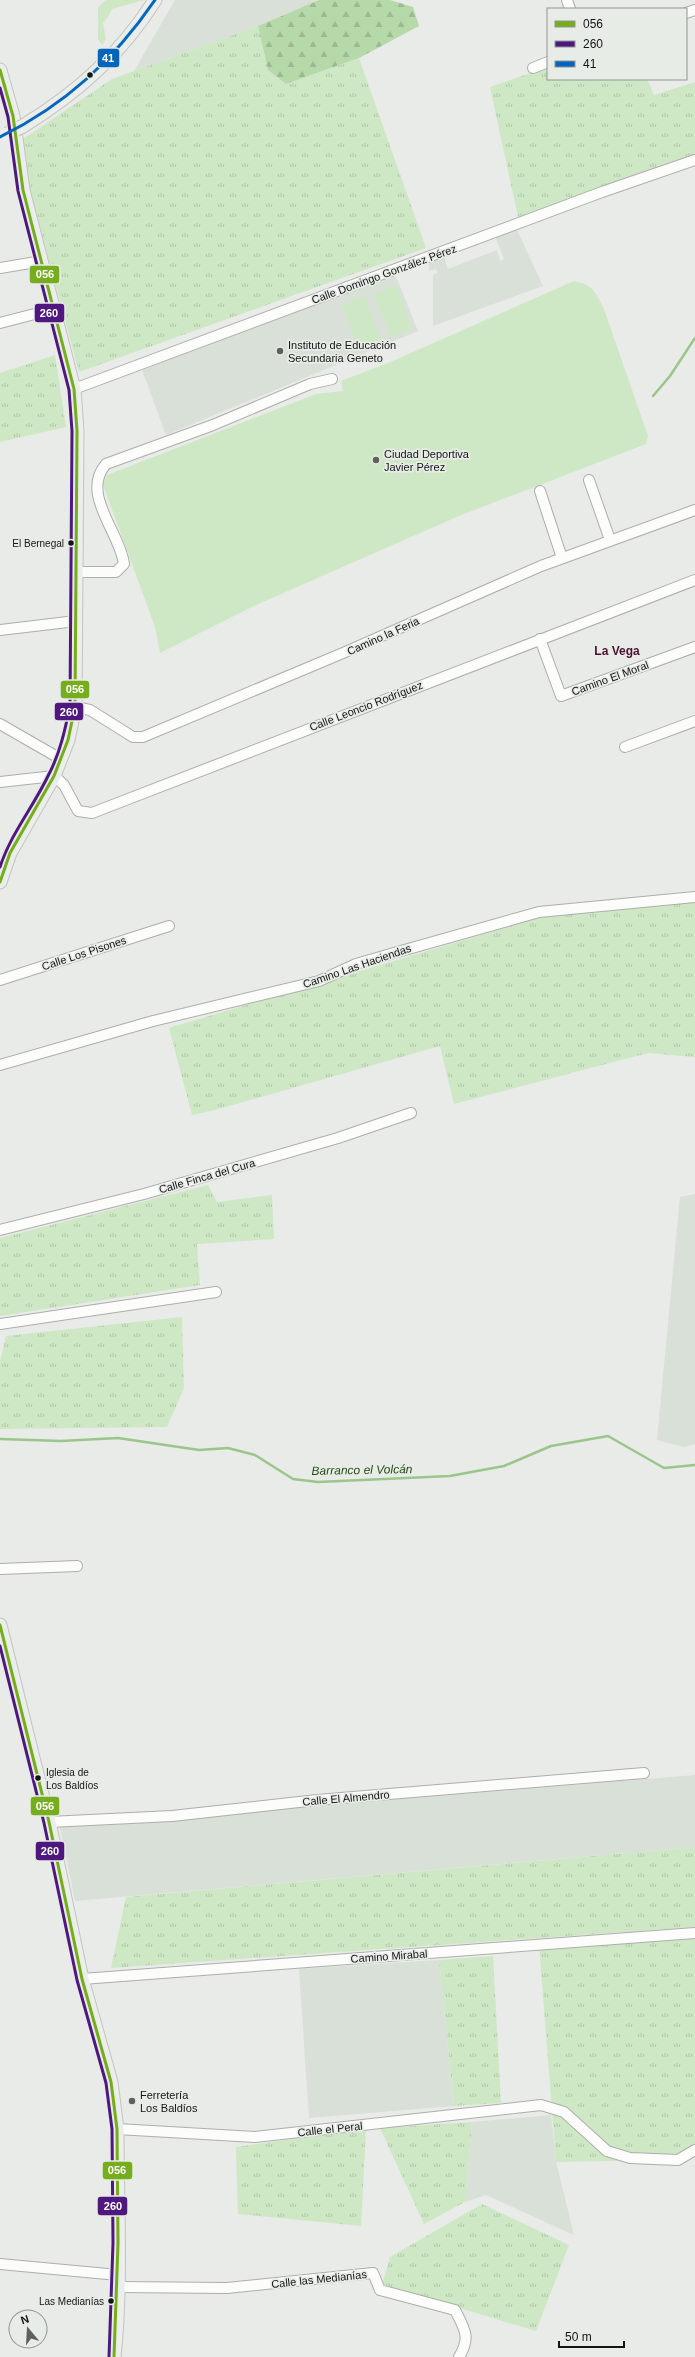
<svg xmlns="http://www.w3.org/2000/svg" width="695" height="2357" font-family="Arial,sans-serif">
  <style>
    .built { fill: #d9e0d7 }
    .grass { fill: url(#grass-tufts) }
    .forest { fill: url(#forest-firs) }
    .garden { fill: #cee8c5 }
    .lines { fill: none; stroke-linecap: round; stroke-linejoin: round }
    .stream { stroke: #9ac68b; stroke-width: 2.5 }
    .minor-casing { stroke: #adaeac; stroke-width: 12 }
    .major-casing { stroke: #c3c4c2; stroke-width: 15 }
    .minor { stroke: #fcfcfb; stroke-width: 10 }
    .major { stroke: #ebeeea; stroke-width: 13 }
    .major-bridge-casing { stroke: #c3c4c2; stroke-width: 15; stroke-linecap: butt }
    .major-bridge { stroke: #ebeeea; stroke-width: 13 }
    .bus-1-casing { stroke: #e7ece6; stroke-width: 6 }
    .bus-2-casing { stroke: #e7ece6; stroke-width: 6 }
    .bus-3-casing { stroke: #e7ece6; stroke-width: 6 }
    .bus-1 { stroke: #75ad1c; stroke-width: 3 }
    .bus-2 { stroke: #4f1780; stroke-width: 3 }
    .bus-3 { stroke: #0065bd; stroke-width: 3 }
    .bus-dot { fill: #131513; stroke: #e7ece6; stroke-width: 1.5 }
    .poi-dot { fill: #5e605d; stroke: #e7ece6; stroke-width: 1.5 }
    .labels { text-anchor: middle; stroke-width: 3.5; stroke-linejoin: round; paint-order: stroke }
    .bus-label { font-size: 10px; fill: #131513; stroke: #e7ece6; text-anchor: end }
    .street-label { font-size: 11px; fill: #131513; stroke: #e7ece6 }
    .poi-label { font-size: 11px; fill: #131513; stroke: #e7ece6; text-anchor: start }
    .neighbourhood-label { font-size: 12px; font-weight: bold; fill: #4d0f35; stroke: #e7ece6 }
    .water-label { font-size: 12px; font-style: italic; fill: #254d14; stroke: #e7ece6 }
    .line-badge { stroke: #e7ece6; stroke-width: 1.5 }
    .badge-label { font-size: 11px; text-anchor: middle; font-weight: bold; fill: #fff }
  </style>
  <defs>
    <pattern id="grass-tufts" width="24" height="20" patternUnits="userSpaceOnUse"><rect width="24" height="20" fill="#cee8c5"/><path d="M3 7l-1-3M5 7V3M7 7l1-3M15 17l-1-3M17 17v-4M19 17l1-3" fill="none" stroke="#b0c6a8"/></pattern>
    <pattern id="forest-firs" width="22" height="20" patternUnits="userSpaceOnUse"><rect width="22" height="20" fill="#b6d9aa"/><path d="M5 1l3.5 6h-7zM16 11l3.5 6h-7z" fill="#9cb991"/></pattern>
  </defs>
  <rect width="100%" height="100%" fill="#e8ebe7"/>
  <g class="built">
    <path d="M175,0H319L258,26L134,71Z"/>
    <path d="M517,230L543,286L433,326V275L438,273L436,269L429,271V259L443,254L448,269L497,250L500,261L504,259L495,236Z"/>
    <path d="M395,274L418,331L166,435L142,370Z"/>
    <path d="M695,1194V1444L684,1447L657,1440L680,1197Z"/>
    <path d="M695,1775V1847L75,1901L60,1827Z"/>
    <path d="M439,1960L454,2106L309,2118L299,1969Z"/>
    <path d="M551,2115L556,2162L574,2235L486,2195L465,2202L472,2122Z"/>
  </g>
  <g class="grass">
    <path d="M258,26L268,70L286,84L359,58L426,248L79,372L17,143L112,79Z"/>
    <path d="M548,67V79H647L654,95L695,82V154L518,217L490,87Z"/>
    <path d="M55,355L66,427L0,442V373Z"/>
    <path d="M695,897V1057L648,1053L454,1104L440,1046L215,1110L192,1115L169,1028L538,918Z"/>
    <path d="M208,1185L217,1202L272,1195L274,1239L197,1244L200,1285L0,1316V1238Z"/>
    <path d="M182,1317L184,1388L167,1427L0,1429V1361L6,1336Z"/>
    <path d="M695,1847V1927L111,1968L126,1897Z"/>
    <path d="M695,1933V2150L678,2160L556,2162L539,1945Z"/>
    <path d="M493,1956L501,2103L454,2106L439,1960Z"/>
    <path d="M472,2122L465,2202L424,2224L380,2128Z"/>
    <path d="M366,2129L361,2226L238,2214L236,2147Z"/>
    <path d="M482,2204L569,2245L536,2331L382,2285L390,2257Z"/>
  </g>
  <path class="forest" d="M319,0H390L413,7L419,26L359,58L286,84L268,70L258,26Z"/>
  <g class="garden">
    <path d="M106,0H144L112,9L108,17L103,23L106,39L102,45L98,39V7Z"/>
    <path d="M574,281C594,285 595,292 604,309L648,436L646,444L459,516L256,605L160,653L155,627L103,485L107,475L316,394L343,391L341,381L388,363Z"/>
    <path d="M396,285L412,329L391,337L374,294Z"/>
    <path d="M364,296L381,340L359,348L342,305Z"/>
  </g>
  <g class="lines">
    <g class="stream">
      <path d="M653,396L670,376L695,338"/>
      <path d="M0,1439L61,1441L118,1438L199,1450L228,1448L255,1455L293,1479L318,1482L450,1476L504,1466L551,1446L608,1436L664,1468L695,1465"/>
    </g>
    <g class="minor-casing">
      <g id="minor">
        <path d="M567,0L570,9"/>
        <path d="M686,13L695,10"/>
        <path d="M533,68L548,62"/>
        <path d="M0,268L42,261"/>
        <path d="M0,323L54,309"/>
        <path d="M74,389L602,192L695,160"/>
        <path d="M589,480L610,540"/>
        <path d="M540,491L562,558"/>
        <path d="M77,572H116L124,564C120,532 80,494 106,464L213,425L310,384L332,379"/>
        <path d="M0,630L76,621"/>
        <path d="M540,639L561,696L695,647"/>
        <path d="M75,707L90,710L133,737H143L343,653L541,566L695,510"/>
        <path d="M0,724L59,758"/>
        <path d="M625,747L695,721"/>
        <path d="M0,782L54,776L64,785L78,811L92,813L695,580"/>
        <path d="M0,980L169,926"/>
        <path d="M0,1065L153,1021L319,981L356,964L394,953L539,912L695,897"/>
        <path d="M0,1230L144,1194L338,1138L411,1113"/>
        <path d="M0,1324L216,1292"/>
        <path d="M0,1569L77,1566"/>
        <path d="M49,1822L172,1816L317,1800L644,1773"/>
        <path d="M82,1979L695,1933"/>
        <path d="M117,2129L255,2137L541,2105L564,2112L607,2151L630,2158L678,2160L695,2150"/>
        <path d="M0,2264L118,2275"/>
        <path d="M118,2287L227,2288L373,2273L380,2290L455,2310C465,2330 471,2337 459,2357"/>
      </g>
    </g>
    <g class="major-casing">
      <g id="major">
        <path d="M0,70L13,116L23,190L74,389L77,431L75,707L68,740L54,776L10,853L0,882"/>
        <path d="M23,126C77,93 121,54 155,0"/>
        <path d="M0,1625L49,1822L82,1979L111,2082L117,2129C117,2205 122,2281 114,2357"/>
      </g>
    </g>
    <use href="#minor" class="minor"/>
    <use href="#major" class="major"/>
    <g class="major-bridge-casing">
      <path id="major-bridge" d="M7,134L23,126"/>
    </g>
    <use href="#major-bridge" class="major-bridge"/>
    <g class="bus-1-casing">
      <g id="bus-1">
        <path d="M0,70L13,116L23,190L74,389L77,431L75,707L68,740L54,776L10,853L0,882"/>
        <path d="M0,1625L49,1822L82,1979L111,2082L117,2129L118,2243L114,2357"/>
      </g>
    </g>
    <g class="bus-2-casing">
      <g id="bus-2">
        <path d="M0,88L8,117L18,191L69,390L72,431L70,706C65,730 60,753 49,774C34,806 11,833 0,867"/>
        <path d="M0,1646L44,1823L77,1980L106,2083L112,2129L113,2243L109,2357"/>
      </g>
    </g>
    <g class="bus-3-casing">
      <path id="bus-3" d="M0,137C65,105 114,60 155,0"/>
    </g>
    <use href="#bus-1" class="bus-1"/>
    <use href="#bus-2" class="bus-2"/>
    <use href="#bus-3" class="bus-3"/>
  </g>
  <g class="bus-dot">
    <circle cx="90" cy="75" r="3.5"/>
    <circle cx="71" cy="543" r="3.5"/>
    <circle cx="38" cy="1778" r="3.5"/>
    <circle cx="111" cy="2301" r="3.5"/>
  </g>
  <g class="poi-dot">
    <circle cx="280" cy="351" r="4"/>
    <circle cx="376" cy="460" r="4"/>
    <circle cx="132" cy="2101" r="4"/>
  </g>
  <g class="labels">
    <g class="bus-label">
      <text x="64" y="547">El Bernegal</text>
      <text x="46" y="1776" text-anchor="start">Iglesia de<tspan x="46" dy="13">Los Baldíos</tspan></text>
      <text x="104" y="2305">Las Medianías</text>
    </g>
    <g class="street-label">
      <text transform="translate(384 274) rotate(-20)" y="4">Calle Domingo González Pérez</text>
      <text transform="translate(383 636) rotate(-24)" y="4">Camino la Feria</text>
      <text transform="translate(610 678) rotate(-20)" y="4">Camino El Moral</text>
      <text transform="translate(366 706) rotate(-21)" y="4">Calle Leoncio Rodríguez</text>
      <text transform="translate(84 953) rotate(-18)" y="4">Calle Los Pisones</text>
      <text transform="translate(357 966) rotate(-19)" y="4">Camino Las Haciendas</text>
      <text transform="translate(207 1176) rotate(-16)" y="4">Calle Finca del Cura</text>
      <text transform="translate(346 1798) rotate(-5)" y="4">Calle El Almendro</text>
      <text transform="translate(389 1956) rotate(-4)" y="4">Camino Mirabal</text>
      <text transform="translate(330 2129) rotate(-6)" y="4">Calle el Peral</text>
      <text transform="translate(319 2279) rotate(-6)" y="4">Calle las Medianías</text>
    </g>
    <g class="poi-label">
      <text x="288" y="349">Instituto de Educación<tspan x="288" dy="13">Secundaria Geneto</tspan></text>
      <text x="384" y="458">Ciudad Deportiva<tspan x="384" dy="13">Javier Pérez</tspan></text>
      <text x="140" y="2099">Ferretería<tspan x="140" dy="13">Los Baldíos</tspan></text>
    </g>
    <g class="neighbourhood-label">
      <text x="617" y="655">La Vega</text>
    </g>
    <g class="water-label">
      <text transform="translate(362 1470) rotate(-1)" y="4">Barranco el Volcán</text>
    </g>
  </g>
  <g class="line-badge">
    <rect x="97" y="48" width="23" height="20" rx="4" fill="#0065bd"/>
    <rect x="29" y="265" width="31" height="19" rx="4" fill="#75ad1c"/>
    <rect x="34" y="303" width="31" height="20" rx="4" fill="#4f1780"/>
    <rect x="60" y="680" width="30" height="19" rx="4" fill="#75ad1c"/>
    <rect x="54" y="702" width="30" height="19" rx="4" fill="#4f1780"/>
    <rect x="30" y="1796" width="30" height="20" rx="4" fill="#75ad1c"/>
    <rect x="35" y="1841" width="30" height="20" rx="4" fill="#4f1780"/>
    <rect x="102" y="2161" width="31" height="19" rx="4" fill="#75ad1c"/>
    <rect x="97" y="2196" width="31" height="20" rx="4" fill="#4f1780"/>
  </g>
  <g class="badge-label">
    <text x="108" y="62">41</text>
    <text x="45" y="278">056</text>
    <text x="49" y="317">260</text>
    <text x="75" y="693">056</text>
    <text x="69" y="716">260</text>
    <text x="45" y="1810">056</text>
    <text x="50" y="1855">260</text>
    <text x="117" y="2174">056</text>
    <text x="113" y="2210">260</text>
  </g>
  <rect x="547" y="8" width="140" height="72" fill="#e7ece6" stroke="#929692"/>
  <rect x="555" y="21" width="20" height="6" fill="#75ad1c" stroke="#929692"/>
  <text x="583" y="28" font-size="12" fill="#131513">056</text>
  <rect x="555" y="41" width="20" height="6" fill="#4f1780" stroke="#929692"/>
  <text x="583" y="48" font-size="12" fill="#131513">260</text>
  <rect x="555" y="61" width="20" height="6" fill="#0065bd" stroke="#929692"/>
  <text x="583" y="68" font-size="12" fill="#131513">41</text>
  <g transform="translate(28 2329) rotate(342)"><circle r="19" fill="#e7ece6" stroke="#929692"/>
  <path d="M0-3L7 15L0 10L-7 15Z" fill="#5e605d"/>
  <text y="-6" font-size="11" font-weight="bold" text-anchor="middle" fill="#131513">N</text>
  </g>
  <path d="M559 2341v6h65v-6" fill="none" stroke="#131513" stroke-width="2"/>
  <text x="565" y="2341" font-size="12" fill="#131513" stroke="#e7ece6" stroke-width="3" paint-order="stroke">50 m</text>
</svg>
